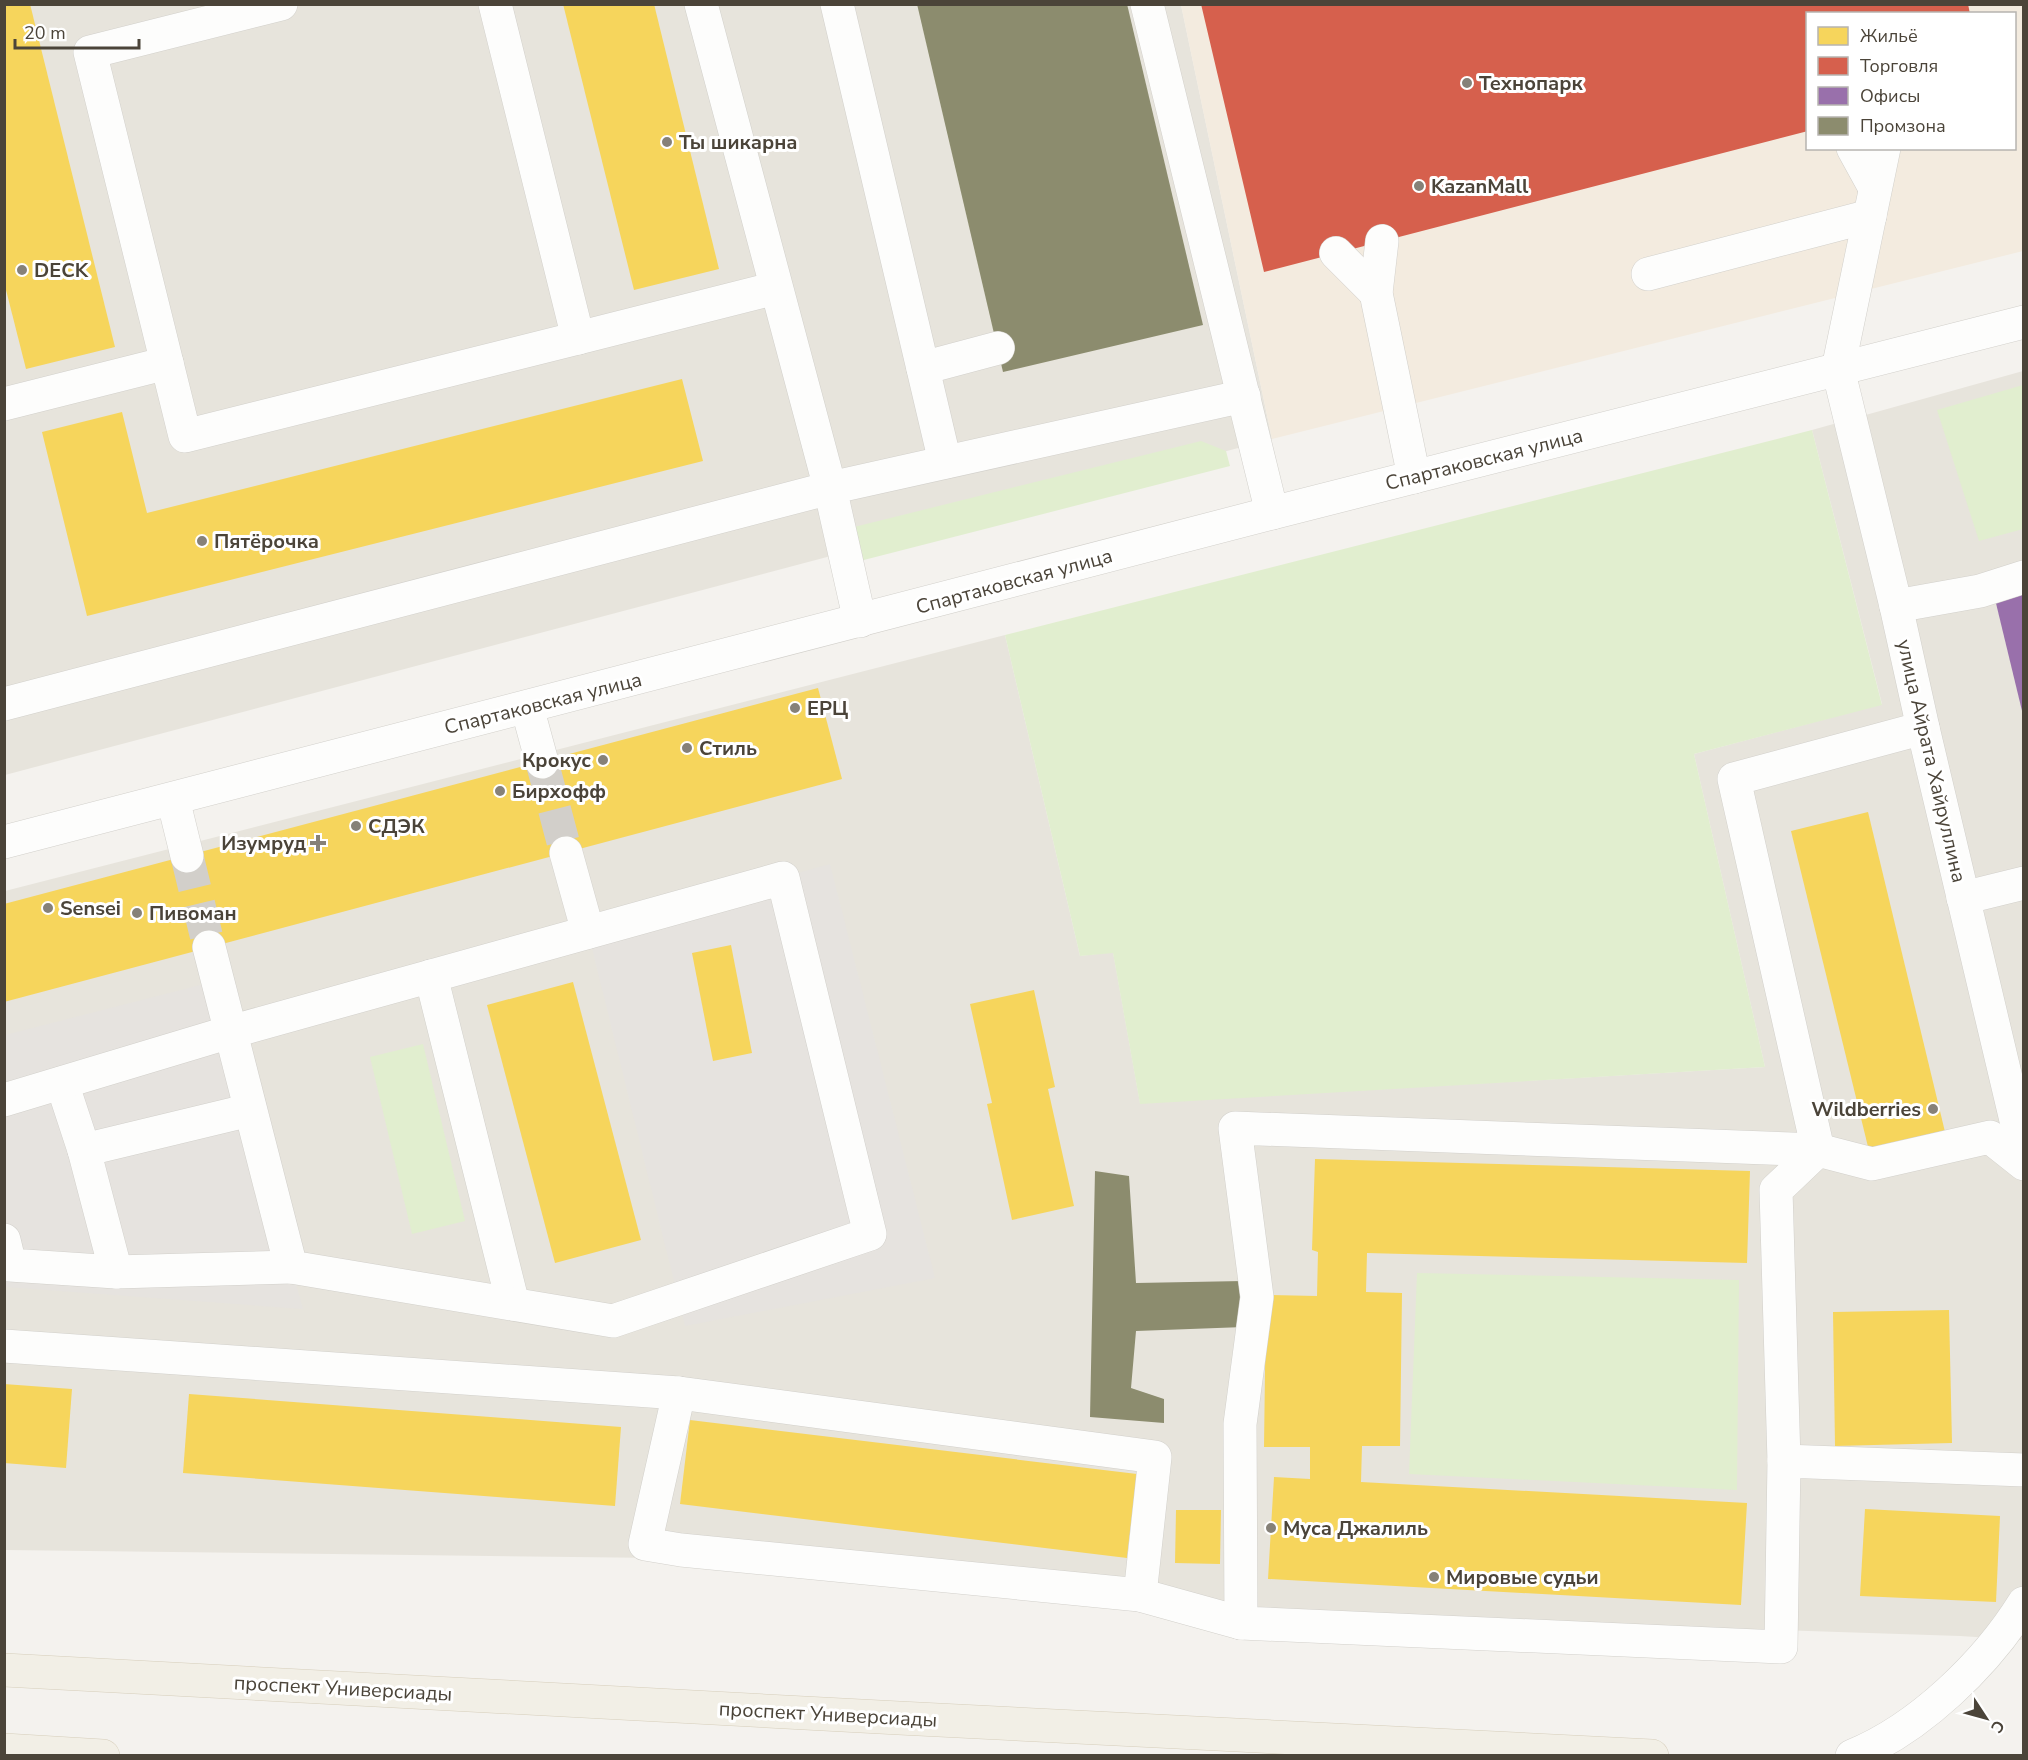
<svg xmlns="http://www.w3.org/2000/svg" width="2028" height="1760" font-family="'Nunito Sans',sans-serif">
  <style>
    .residential { fill: #e7e4dc }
    .commercial { fill: #f3ebdf; fill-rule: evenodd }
    .green { fill: #e1eecf }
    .parking { fill: #e6e3df }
    .homes { fill: #f6d55c }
    .shops { fill: #d6604d }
    .offices { fill: #9970ab }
    .industry { fill: #8c8c6e }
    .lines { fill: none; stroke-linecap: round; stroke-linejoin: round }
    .minor-tunnel { stroke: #d2cfca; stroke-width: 33; stroke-dasharray: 33 16; stroke-linecap: butt }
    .minor-casing { stroke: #d2d0cb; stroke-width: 34 }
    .major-casing { stroke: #d6cebb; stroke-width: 34 }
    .minor { stroke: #fdfdfc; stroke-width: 33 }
    .major { stroke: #f2efe6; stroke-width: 33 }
    .poi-dot { fill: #868178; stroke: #fff; stroke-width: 2 }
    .labels { text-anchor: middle; stroke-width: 6; stroke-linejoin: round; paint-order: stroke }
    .poi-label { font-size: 20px; font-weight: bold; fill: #4b4439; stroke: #fff; text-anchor: start }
    .street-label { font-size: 20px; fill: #4b4439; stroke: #fff }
  </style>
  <rect width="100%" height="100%" fill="#f4f2ee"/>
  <g class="residential">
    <path d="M5,5H1181L1272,439L5,775Z"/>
    <path d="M2023,371V1640L1960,1636L1269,1613L659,1558L5,1550V891L1005,635L1080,956L1113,952L1140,1103L1765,1067L1694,754L1882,704L1812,430Z"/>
  </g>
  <path class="commercial" d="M1181,5H2023V251L1272,439ZM1808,14H2014V148H1808Z"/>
  <g class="green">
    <path d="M2023,385V529L1979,541L1937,410Z"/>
    <path d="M1812,430L1882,705L1694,754L1765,1067L1140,1104L1113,953L1080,956L1005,635Z"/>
    <path d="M1201,441L1226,451L1230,466L856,562L850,528Z"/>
    <path d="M423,1044L465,1221L412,1234L370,1057Z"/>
    <path d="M1417,1273L1739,1280L1737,1490L1409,1474Z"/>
  </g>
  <g class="parking">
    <path d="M830,864L935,1278L685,1326L588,932Z"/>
    <path d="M212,982L303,1309L5,1287V1035Z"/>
  </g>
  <g class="homes">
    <path d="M4,4H30L115,347L26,369L4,282Z"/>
    <path d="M563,4H654L719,269L634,290Z"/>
    <path d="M682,379L703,461L87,616L42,432L122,412L147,513Z"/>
    <path d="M818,688L842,779L4,1002V904Z"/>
    <path d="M1868,812L1946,1136L1870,1155L1791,831Z"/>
    <path d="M731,945L752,1053L713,1061L692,953Z"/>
    <path d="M573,982L641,1240L555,1263L487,1005Z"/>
    <path d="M1034,990L1055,1087L1048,1089L1074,1206L1012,1220L987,1104L992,1103L970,1004Z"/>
    <path d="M1315,1159L1750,1171L1747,1263L1367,1253L1366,1292L1402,1293L1400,1446H1362L1361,1482L1747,1503L1741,1605L1268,1579L1274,1477L1310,1479V1447H1264L1266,1295L1317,1296L1318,1252L1312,1250Z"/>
    <path d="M1949,1310L1952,1443L1835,1446L1833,1312Z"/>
    <path d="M4,1384L72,1389L66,1468L4,1463Z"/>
    <path d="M189,1394L621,1427L615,1506L183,1473Z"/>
    <path d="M690,1420L1137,1474L1127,1558L680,1504Z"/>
    <path d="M1865,1509L2000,1516L1996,1602L1860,1596Z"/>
    <path d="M1176,1510H1221L1220,1564L1175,1563Z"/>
  </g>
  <path class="shops" d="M1201,4H1968L1970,14H1808V131L1264,272Z"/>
  <path class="offices" d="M2024,588V715H2023L1994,595Z"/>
  <g class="industry">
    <path d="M917,4H1127L1203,325L1003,372Z"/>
    <path d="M1095,1171L1129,1176L1136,1283L1243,1281L1244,1327L1136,1331L1131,1388L1164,1399V1423L1090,1417Z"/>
  </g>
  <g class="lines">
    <g class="minor-tunnel">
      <path d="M542,762L566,853"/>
      <path d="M187,856L209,947"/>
    </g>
    <g class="minor-casing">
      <g id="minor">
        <path d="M281,4L90,52L185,436L578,338L495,4"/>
        <path d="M701,4L830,488L860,621"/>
        <path d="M837,4L945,462"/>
        <path d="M1147,4L1272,513"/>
        <path d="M1853,148L1875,188"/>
        <path d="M1884,148L1838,369L1896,606L1923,728L2024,1154"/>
        <path d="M1382,241L1376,293L1414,477"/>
        <path d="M1336,253L1376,293"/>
        <path d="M1648,274L1870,216"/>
        <path d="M578,338L776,288"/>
        <path d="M923,368L998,348"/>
        <path d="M4,404L167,363"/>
        <path d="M1896,606L1980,591L2024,577"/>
        <path d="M4,704L830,488L1244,396"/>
        <path d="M527,707L542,762"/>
        <path d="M173,799L187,856"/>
        <path d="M4,842L1272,513L2024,322"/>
        <path d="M566,853L588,932"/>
        <path d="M1963,898L2024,883"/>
        <path d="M431,976L513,1304"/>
        <path d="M62,1083L84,1150L250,1110"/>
        <path d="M4,1100L230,1032L783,878L870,1234L613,1321L291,1267L209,947"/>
        <path d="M84,1150L116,1272L291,1267"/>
        <path d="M2024,1164L1990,1137L1872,1164L1818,1150L1235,1128L1257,1297L1240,1424L1241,1623L1781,1647L1784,1461L2024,1470"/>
        <path d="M4,1240L10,1265L116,1272"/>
        <path d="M4,1346L679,1393L1155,1457L1140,1595"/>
        <path d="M679,1393L645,1544L681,1550L1140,1595L1241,1623"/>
        <path d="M1784,1461L1776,1190L1818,1150L1734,779L1923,728"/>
        <path d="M1852,1756C1919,1729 1986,1664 2024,1603"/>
      </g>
    </g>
    <g class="major-casing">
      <g id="major">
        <path d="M4,1670L899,1718L1652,1756"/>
        <path d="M4,1750L103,1756"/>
      </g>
    </g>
    <use href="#minor" class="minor"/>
    <use href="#major" class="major"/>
  </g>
  <g class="poi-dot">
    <circle cx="1467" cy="83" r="6"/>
    <circle cx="667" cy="142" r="6"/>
    <circle cx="1419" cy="186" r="6"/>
    <circle cx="22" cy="270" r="6"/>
    <circle cx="202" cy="541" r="6"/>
    <circle cx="795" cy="708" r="6"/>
    <circle cx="687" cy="748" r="6"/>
    <circle cx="603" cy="760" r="6"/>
    <circle cx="500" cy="791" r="6"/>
    <circle cx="356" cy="826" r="6"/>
    <path d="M315 834h6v6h6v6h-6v6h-6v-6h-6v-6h6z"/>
    <circle cx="48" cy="908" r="6"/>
    <circle cx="137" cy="913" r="6"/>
    <circle cx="1933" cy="1109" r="6"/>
    <circle cx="1271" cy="1528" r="6"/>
    <circle cx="1434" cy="1577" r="6"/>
  </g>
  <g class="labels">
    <g class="poi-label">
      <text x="1479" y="90">Технопарк</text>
      <text x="679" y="149">Ты шикарна</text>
      <text x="1431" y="193">KazanMall</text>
      <text x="34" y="277">DECK</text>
      <text x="214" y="548">Пятёрочка</text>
      <text x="807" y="715">ЕРЦ</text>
      <text x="699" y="755">Стиль</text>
      <text x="591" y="767" text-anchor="end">Крокус</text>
      <text x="512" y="798">Бирхофф</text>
      <text x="368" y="833">СДЭК</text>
      <text x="306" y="850" text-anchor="end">Изумруд</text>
      <text x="60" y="915">Sensei</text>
      <text x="149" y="920">Пивоман</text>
      <text x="1921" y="1116" text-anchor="end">Wildberries</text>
      <text x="1283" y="1535">Муса Джалиль</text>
      <text x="1446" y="1584">Мировые судьи</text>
    </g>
    <g class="street-label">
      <text transform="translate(1484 459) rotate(-14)" y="7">Спартаковская улица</text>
      <text transform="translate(1014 581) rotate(-15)" y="7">Спартаковская улица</text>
      <text transform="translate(543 703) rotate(-14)" y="7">Спартаковская улица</text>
      <text transform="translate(1932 761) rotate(77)" y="7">улица Айрата Хайруллина</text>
      <text transform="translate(343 1688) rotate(3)" y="7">проспект Универсиады</text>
      <text transform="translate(828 1714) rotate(3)" y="7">проспект Универсиады</text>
    </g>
  </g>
  <rect width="2028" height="1760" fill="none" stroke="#4b4439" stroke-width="12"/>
  <rect x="1806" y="12" width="210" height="138" fill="#ffffff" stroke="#b7b4b0" stroke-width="1.5"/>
  <rect x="1818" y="27" width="30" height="18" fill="#f6d55c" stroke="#b7b4b0" stroke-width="1.5"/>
  <text x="1860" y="42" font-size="18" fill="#4b4439">Жильё</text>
  <rect x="1818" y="57" width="30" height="18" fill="#d6604d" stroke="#b7b4b0" stroke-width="1.5"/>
  <text x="1860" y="72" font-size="18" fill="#4b4439">Торговля</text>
  <rect x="1818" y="87" width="30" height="18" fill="#9970ab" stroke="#b7b4b0" stroke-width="1.5"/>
  <text x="1860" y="102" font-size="18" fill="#4b4439">Офисы</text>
  <rect x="1818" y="117" width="30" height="18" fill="#8c8c6e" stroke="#b7b4b0" stroke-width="1.5"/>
  <text x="1860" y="132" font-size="18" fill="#4b4439">Промзона</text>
  <g transform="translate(1986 1718) rotate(126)" stroke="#ffffff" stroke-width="4.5" paint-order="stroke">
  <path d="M0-4.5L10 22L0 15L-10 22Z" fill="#4b4439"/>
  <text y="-9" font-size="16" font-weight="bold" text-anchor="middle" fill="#4b4439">С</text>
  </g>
  <path d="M15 39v9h124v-9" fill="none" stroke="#4b4439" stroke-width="3"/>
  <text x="24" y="39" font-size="18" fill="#4b4439" stroke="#ffffff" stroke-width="4.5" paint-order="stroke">20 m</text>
</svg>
